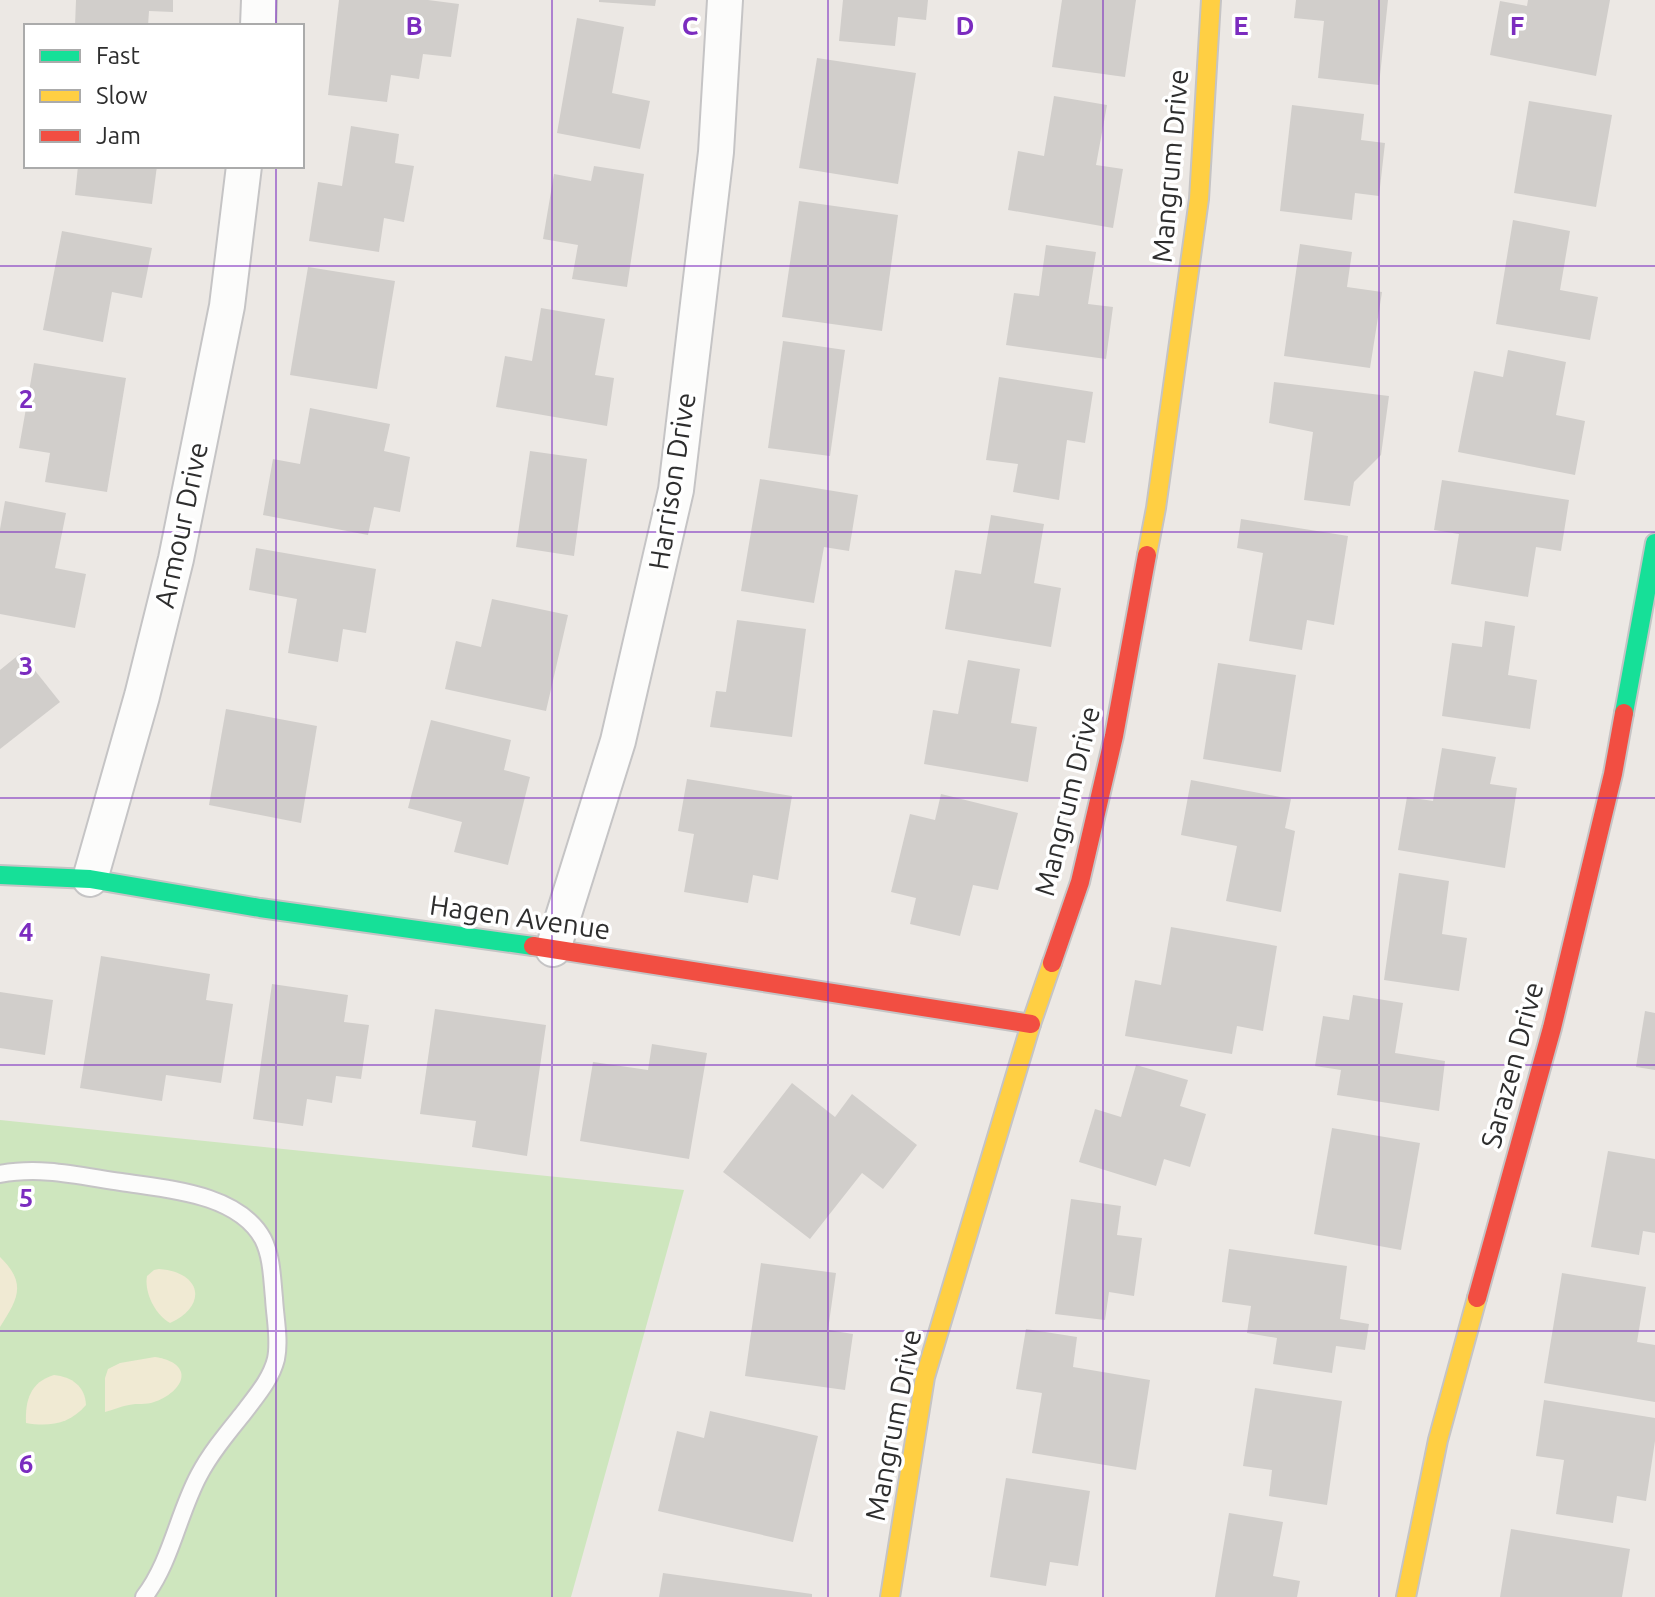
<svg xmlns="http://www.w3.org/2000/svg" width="1655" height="1597" font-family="Ubuntu,sans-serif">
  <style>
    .green { fill: #cee6be }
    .sand { fill: #f0ead3 }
    .building { fill: #d1cecb }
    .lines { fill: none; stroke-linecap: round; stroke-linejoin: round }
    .lane-casing { stroke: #c5c4c5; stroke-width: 20 }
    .street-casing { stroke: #c5c4c5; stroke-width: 38 }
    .fast-casing { stroke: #c5c4c5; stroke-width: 22 }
    .slow-casing { stroke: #c5c4c5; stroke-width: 22 }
    .jam-casing { stroke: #c5c4c5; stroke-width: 22 }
    .lane { stroke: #fcfcfb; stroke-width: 16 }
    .street { stroke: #fcfcfb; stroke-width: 34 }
    .fast { stroke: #16e098; stroke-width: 18 }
    .slow { stroke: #ffcf43; stroke-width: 18 }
    .jam { stroke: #f24e42; stroke-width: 18 }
    .grid { fill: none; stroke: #7b2cbf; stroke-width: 2; stroke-opacity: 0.55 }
    .labels { text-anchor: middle; stroke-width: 7; stroke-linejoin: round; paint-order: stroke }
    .street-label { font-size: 28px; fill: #2e2e2e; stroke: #fff }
    .grid-label { font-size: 26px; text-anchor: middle; font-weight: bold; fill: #7b2cbf; stroke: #fff; stroke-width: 7; stroke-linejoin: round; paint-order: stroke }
  </style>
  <rect width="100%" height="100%" fill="#ece8e4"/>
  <path class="green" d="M0,1120L684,1190L571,1597H0Z"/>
  <g class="sand">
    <path d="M0,1257C28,1284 17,1300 0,1327Z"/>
    <path d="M159,1269C202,1272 208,1306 170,1323C155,1315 144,1292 147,1276L154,1270Z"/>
    <path d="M155,1357C163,1358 178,1362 181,1372C185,1386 165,1399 154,1402C146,1405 137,1403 129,1405C121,1406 113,1410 105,1412V1378L108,1369L120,1363Z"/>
    <path d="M54,1375C72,1377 85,1386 86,1405C70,1424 49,1427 26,1423C25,1401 30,1382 54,1375Z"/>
  </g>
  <g class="building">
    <path d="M76,0H173V12L149,11L148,26H75Z"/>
    <path d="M339,0H428L459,4L451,57L423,54L419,79L391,75L387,102L328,95Z"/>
    <path d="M599,0H656L655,6L599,2Z"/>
    <path d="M843,0H928L926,20L898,17L895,46L839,41Z"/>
    <path d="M1062,0H1136L1125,77L1052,67Z"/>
    <path d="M1296,0H1388L1379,85L1318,78L1324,21L1294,18Z"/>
    <path d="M1528,0H1610L1596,76L1490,55L1500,1L1527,6Z"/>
    <path d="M577,18L624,27L612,93L650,101L640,149L557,133Z"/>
    <path d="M817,58L916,73L898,184L799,168Z"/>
    <path d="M1054,96L1107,105L1096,165L1123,169L1113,228L1008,210L1018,151L1044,156Z"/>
    <path d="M1529,101L1612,115L1596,207L1514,193Z"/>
    <path d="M1292,105L1364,114L1361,140L1385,143L1379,196L1355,193L1352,220L1280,211Z"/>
    <path d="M351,126L399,134L395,163L414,166L404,222L384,218L379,252L309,241L318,182L342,186Z"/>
    <path d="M78,166H157L152,204L75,195Z"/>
    <path d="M594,166L644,174L627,287L572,279L578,245L543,239L554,174L591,181Z"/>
    <path d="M799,201L898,215L882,331L782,317Z"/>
    <path d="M1513,220L1570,231L1560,290L1598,297L1590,340L1496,324Z"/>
    <path d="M62,231L152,248L142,298L112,292L103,342L43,330Z"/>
    <path d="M1300,244L1352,252L1347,287L1382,292L1370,368L1284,356Z"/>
    <path d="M1046,245L1096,252L1088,304L1113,307L1106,359L1006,345L1014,293L1039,296Z"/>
    <path d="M308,267L395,281L377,389L290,375Z"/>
    <path d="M541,308L605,319L595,375L614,378L607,426L496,407L505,356L532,361Z"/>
    <path d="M783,341L845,350L830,456L768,448Z"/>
    <path d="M1508,350L1566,362L1556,415L1585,421L1575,475L1458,452L1474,371L1503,377Z"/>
    <path d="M34,363L126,378L107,492L45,482L50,453L19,448Z"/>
    <path d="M999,377L1093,392L1085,443L1067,440L1059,500L1013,492L1018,464L986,460Z"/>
    <path d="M1274,382L1389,396L1381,455L1354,482L1350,506L1304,500L1313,432L1269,423Z"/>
    <path d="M310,408L390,424L384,451L410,457L400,512L374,507L368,535L263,515L273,459L300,464Z"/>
    <path d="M530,451L587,459L574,556L516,547Z"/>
    <path d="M760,479L858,495L849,551L824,547L814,603L741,591Z"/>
    <path d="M1442,480L1569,500L1561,551L1536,547L1528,597L1451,584L1459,534L1434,530Z"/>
    <path d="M5,501L66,513L55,568L86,574L75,628L0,614V529Z"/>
    <path d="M991,515L1044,524L1034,583L1061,588L1051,647L945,629L955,570L981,574Z"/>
    <path d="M1241,519L1348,536L1334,625L1307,620L1302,650L1249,641L1263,553L1237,548Z"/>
    <path d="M256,548L376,569L366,633L343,629L338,662L288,653L297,599L249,590Z"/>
    <path d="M492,599L568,615L546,711L445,689L456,641L481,647Z"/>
    <path d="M737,620L806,629L792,737L710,727L716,691L726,692Z"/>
    <path d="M1485,621L1515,626L1508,675L1537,680L1530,729L1442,716L1452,643L1482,647Z"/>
    <path d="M21,653L60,702L0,749V670Z"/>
    <path d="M968,660L1020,669L1011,723L1037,727L1028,782L924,764L933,710L958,714Z"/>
    <path d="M1218,663L1296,675L1281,772L1203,759Z"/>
    <path d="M226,709L317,726L301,823L209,805Z"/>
    <path d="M431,720L511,740L504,770L530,777L508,865L454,852L462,822L408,808Z"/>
    <path d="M1442,748L1496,757L1490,784L1517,788L1505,868L1398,850L1407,797L1433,801Z"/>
    <path d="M687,779L792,796L778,880L753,875L748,903L684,892L694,834L678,831Z"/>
    <path d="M1191,780L1291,799L1285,828L1295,831L1281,912L1226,901L1237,846L1181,835Z"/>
    <path d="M941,794L1018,813L998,890L973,885L960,936L910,924L916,898L891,892L910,814L935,820Z"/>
    <path d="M1399,873L1449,881L1442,934L1467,938L1459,991L1384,980Z"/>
    <path d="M1171,927L1277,946L1263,1031L1237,1026L1232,1054L1125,1036L1135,980L1161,985Z"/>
    <path d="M101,956L210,974L206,1000L233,1004L221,1083L166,1075L162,1101L80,1088Z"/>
    <path d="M272,984L348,995L344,1022L369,1025L361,1079L336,1076L332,1103L307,1099L303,1126L253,1119Z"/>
    <path d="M0,992L53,1000L45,1055L0,1048Z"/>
    <path d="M1353,995L1403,1003L1395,1053L1445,1061L1439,1111L1337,1095L1341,1070L1315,1066L1323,1016L1349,1020Z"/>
    <path d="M435,1009L546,1025L527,1156L472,1147L476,1121L420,1114Z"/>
    <path d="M1645,1011L1655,1013V1070L1636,1067Z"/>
    <path d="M652,1044L707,1053L689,1159L580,1141L593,1062L648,1070Z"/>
    <path d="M1136,1065L1188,1080L1180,1106L1206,1114L1190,1167L1164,1159L1156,1186L1079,1162L1095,1109L1121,1117Z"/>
    <path d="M792,1083L835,1117L852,1094L917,1145L883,1189L862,1173L810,1239L723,1172Z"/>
    <path d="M1332,1128L1420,1143L1401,1250L1314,1234Z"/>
    <path d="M1608,1151L1655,1159V1233L1643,1231L1639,1255L1591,1247Z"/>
    <path d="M1071,1199L1121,1206L1117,1235L1142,1238L1134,1296L1109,1292L1105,1320L1055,1314Z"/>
    <path d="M1229,1249L1347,1266L1340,1319L1369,1324L1365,1350L1336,1346L1332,1373L1273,1364L1277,1338L1247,1333L1251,1306L1222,1302Z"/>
    <path d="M761,1263L836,1273L828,1330L853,1334L845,1390L745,1376Z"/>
    <path d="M1562,1273L1646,1287L1637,1342L1655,1345V1402L1544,1383Z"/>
    <path d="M1026,1329L1077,1337L1073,1367L1150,1380L1136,1470L1032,1453L1042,1393L1016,1389Z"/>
    <path d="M1255,1388L1342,1401L1327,1505L1269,1496L1272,1470L1243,1466Z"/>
    <path d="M1544,1400L1655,1418V1441L1646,1501L1617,1496L1613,1523L1556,1514L1564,1460L1536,1456Z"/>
    <path d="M710,1411L818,1436L793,1542L658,1511L677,1431L704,1438Z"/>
    <path d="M1006,1478L1090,1491L1078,1566L1050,1562L1046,1586L990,1577Z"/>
    <path d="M1229,1513L1283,1522L1273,1576L1300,1581L1297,1597H1215Z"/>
    <path d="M1511,1529L1630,1549L1622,1597H1500Z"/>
    <path d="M663,1573L812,1594V1597H659Z"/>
  </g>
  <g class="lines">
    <g class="lane-casing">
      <path id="lane" d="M0,1174C41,1166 80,1176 121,1182C166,1189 238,1193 263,1239C272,1257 272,1279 274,1298C275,1318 280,1340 276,1359C271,1379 257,1395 245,1411C229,1431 211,1452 199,1475C178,1514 171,1562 144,1597"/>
    </g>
    <g class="street-casing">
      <g id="street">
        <path d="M258,26L259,0"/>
        <path d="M90,879L142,696L176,559L227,306L244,166"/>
        <path d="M553,949L618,741L676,490L716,152L725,0"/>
      </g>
    </g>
    <g class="fast-casing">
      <g id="fast">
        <path d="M1624,713L1655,543"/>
        <path d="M0,875L90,879L260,908L533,946"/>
      </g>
    </g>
    <g class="slow-casing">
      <g id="slow">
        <path d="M1147,555L1156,508L1199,199L1211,0"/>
        <path d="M890,1597L925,1377L1031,1024L1052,963"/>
        <path d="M1406,1597L1438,1440L1477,1298"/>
      </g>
    </g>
    <g class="jam-casing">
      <g id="jam">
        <path d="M533,946L1031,1024"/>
        <path d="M1052,963L1080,882L1114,736L1147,555"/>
        <path d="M1477,1298L1552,1028L1613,774L1624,713"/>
      </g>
    </g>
    <use href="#lane" class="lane"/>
    <use href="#street" class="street"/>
    <use href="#fast" class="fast"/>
    <use href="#slow" class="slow"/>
    <use href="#jam" class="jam"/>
  </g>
  <path class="grid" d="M276,0V26M552,0V1597M828,0V1597M1103,0V1597M1379,0V1597M276,166V1597M0,266H1655M0,532H1655M0,798H1655M0,1065H1655M0,1331H1655"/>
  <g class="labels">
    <g class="street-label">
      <text transform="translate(1170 166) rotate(-85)" y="10">Mangrum Drive</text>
      <text transform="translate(672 481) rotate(-81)" y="10">Harrison Drive</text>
      <text transform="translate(181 525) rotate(-78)" y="10">Armour Drive</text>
      <text transform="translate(1067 801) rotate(-76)" y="10">Mangrum Drive</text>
      <text transform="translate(520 917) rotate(8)" y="10">Hagen Avenue</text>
      <text transform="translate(1512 1065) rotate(-75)" y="10">Sarazen Drive</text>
      <text transform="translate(893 1425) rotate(-79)" y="10">Mangrum Drive</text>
    </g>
  </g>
  <g class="grid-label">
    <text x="414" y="35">B</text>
    <text x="690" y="35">C</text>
    <text x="965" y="35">D</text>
    <text x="1241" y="35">E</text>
    <text x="1517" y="35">F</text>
    <text x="26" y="408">2</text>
    <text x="26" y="675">3</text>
    <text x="26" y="941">4</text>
    <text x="26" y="1207">5</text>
    <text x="26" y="1473">6</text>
  </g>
  <rect x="24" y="24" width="280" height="144" fill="#ffffff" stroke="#ababab" stroke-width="2"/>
  <rect x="40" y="50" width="40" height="12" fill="#16e098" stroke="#ababab" stroke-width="2"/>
  <text x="96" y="64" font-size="24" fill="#2e2e2e">Fast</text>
  <rect x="40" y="90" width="40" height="12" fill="#ffcf43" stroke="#ababab" stroke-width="2"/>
  <text x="96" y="104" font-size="24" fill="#2e2e2e">Slow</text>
  <rect x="40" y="130" width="40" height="12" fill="#f24e42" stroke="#ababab" stroke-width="2"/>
  <text x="96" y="144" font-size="24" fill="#2e2e2e">Jam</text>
</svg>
